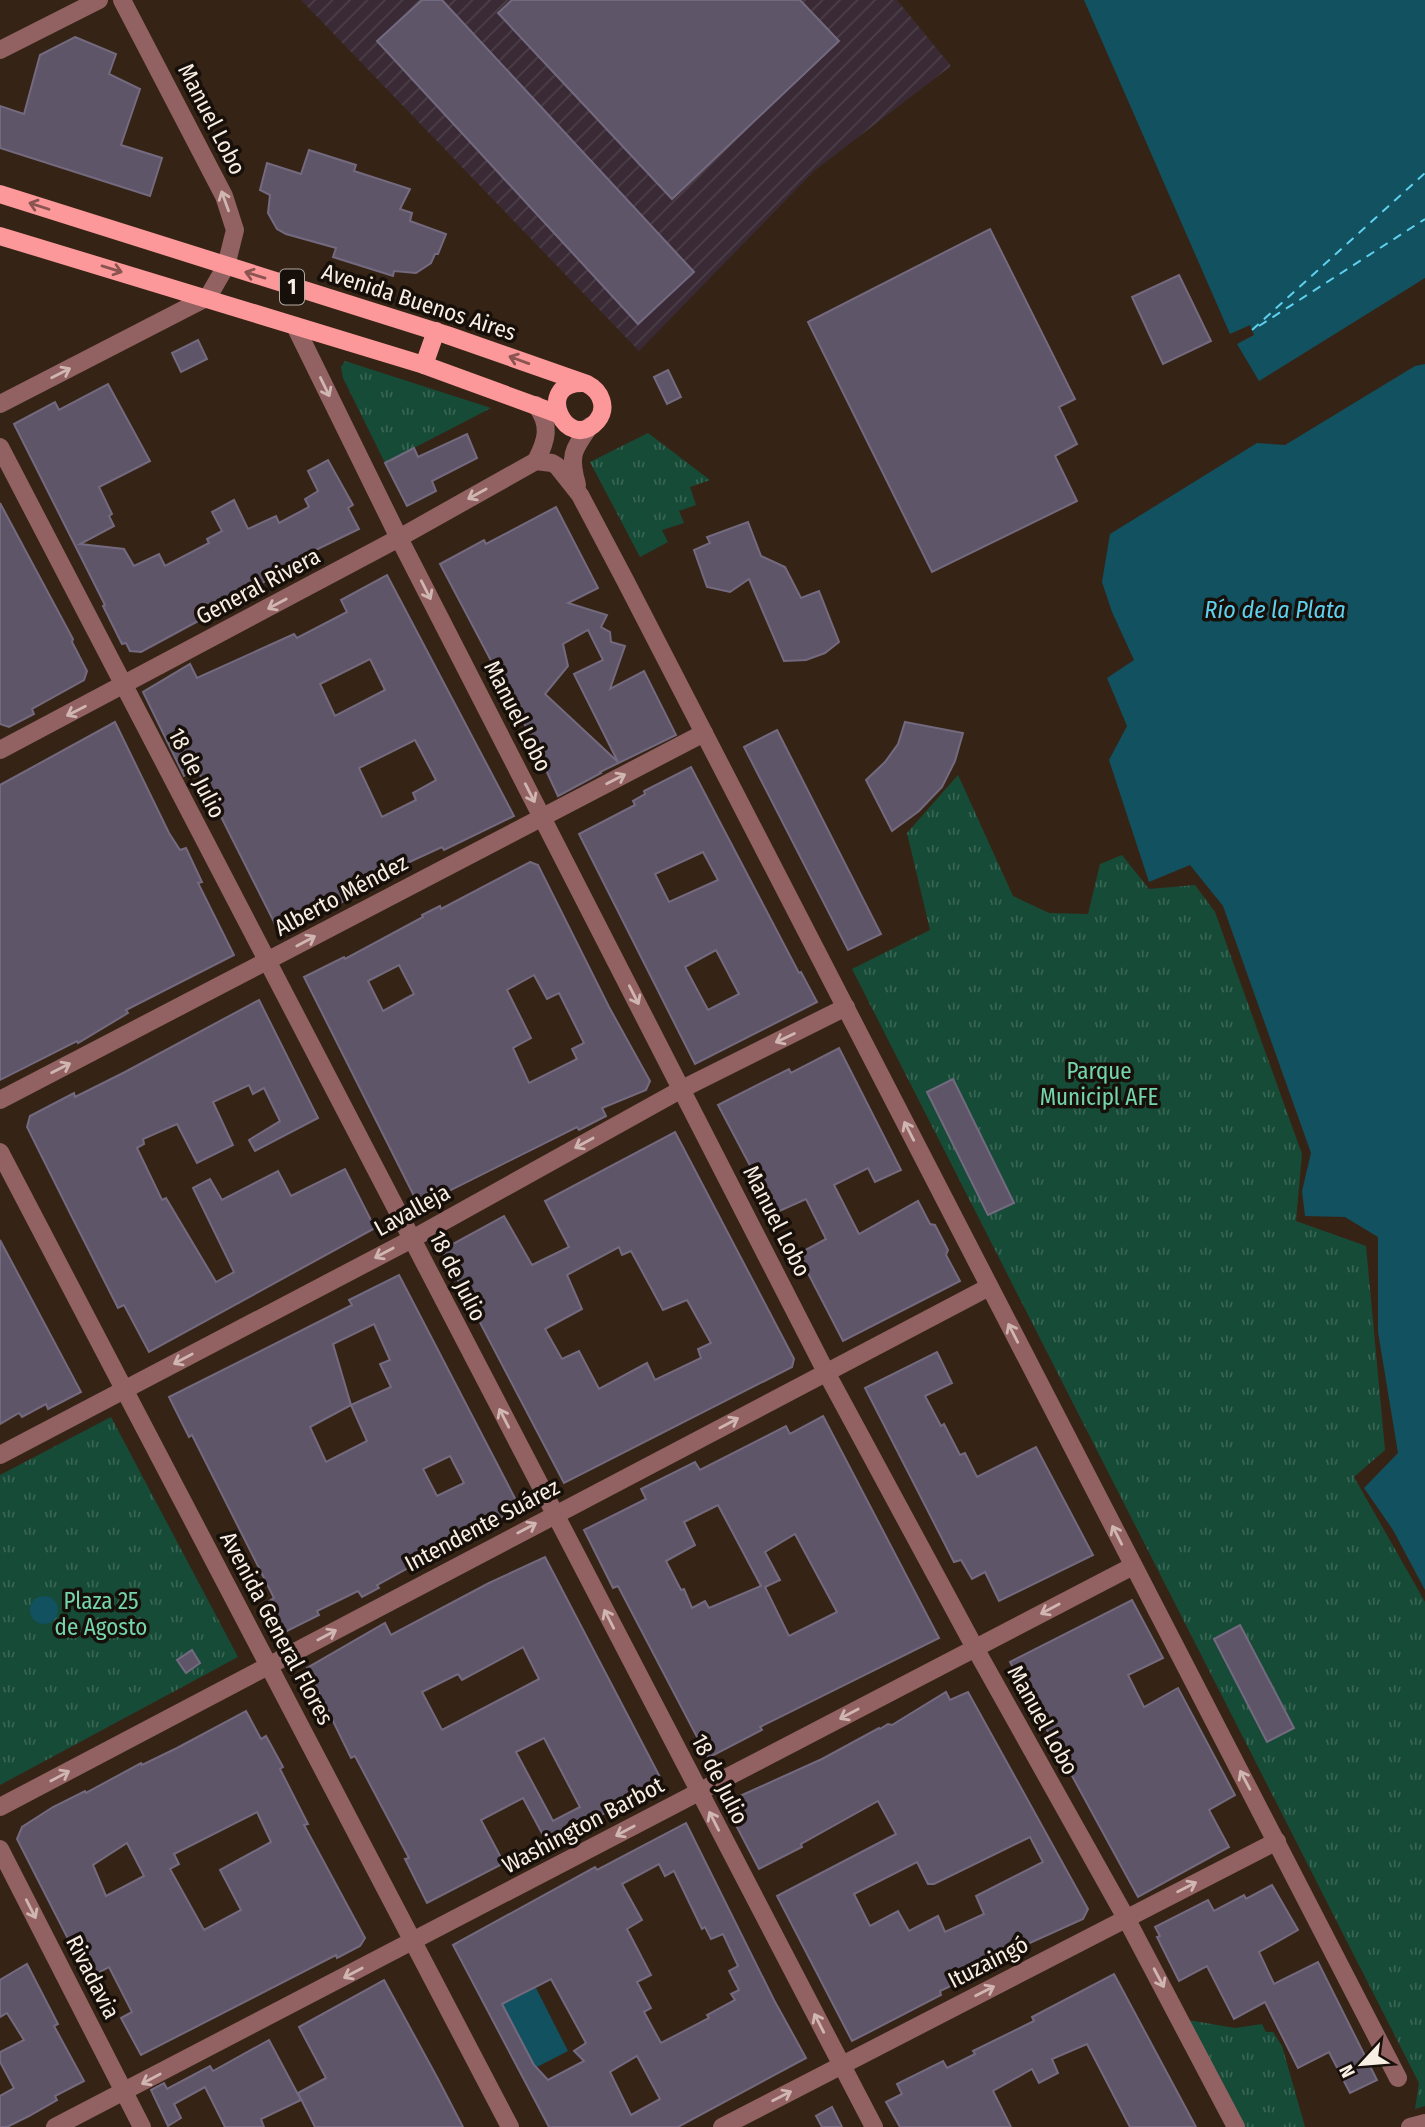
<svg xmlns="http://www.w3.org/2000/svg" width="1425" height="2127" font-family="'Fira Sans Condensed',sans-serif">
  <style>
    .industrial { fill: url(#industrial-furrows) }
    .grass { fill: url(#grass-tufts) }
    .water { fill: #12515f }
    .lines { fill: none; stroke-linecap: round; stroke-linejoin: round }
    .ferry { stroke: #5ed1ef; stroke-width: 2; stroke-dasharray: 9 7; stroke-linecap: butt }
    .building { fill: #5e5569; stroke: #746a7f; stroke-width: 2; fill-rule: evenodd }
    .minor { stroke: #926161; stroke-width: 18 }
    .major { stroke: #fc9899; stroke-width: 18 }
    .oneway { stroke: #d0b6b0 }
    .oneway2 { stroke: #8a5451 }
    .labels { text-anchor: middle; stroke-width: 7; stroke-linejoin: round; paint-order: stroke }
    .shield { fill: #170f09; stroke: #b5aba2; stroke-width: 2 }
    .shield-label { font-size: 21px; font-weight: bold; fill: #f9eee4 }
    .street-label { font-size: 23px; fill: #f9eee4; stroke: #170f09 }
    .park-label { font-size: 23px; fill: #74d6ad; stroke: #170f09 }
    .water-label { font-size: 24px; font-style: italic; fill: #5ed1ef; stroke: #170f09 }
  </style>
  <defs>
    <pattern id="industrial-furrows" width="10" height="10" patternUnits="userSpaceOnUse" patternTransform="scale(1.75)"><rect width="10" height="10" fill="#392a35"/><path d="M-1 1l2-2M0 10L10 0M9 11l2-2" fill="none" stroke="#4d3f48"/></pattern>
    <pattern id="grass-tufts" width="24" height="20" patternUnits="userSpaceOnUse" patternTransform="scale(1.75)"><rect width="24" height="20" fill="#164b37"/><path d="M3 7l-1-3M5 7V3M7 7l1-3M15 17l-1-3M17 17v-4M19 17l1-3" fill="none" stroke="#396554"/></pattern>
  </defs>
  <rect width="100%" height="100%" fill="#352416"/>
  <path class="industrial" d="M301,0H897L951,66L814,171L639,351Z"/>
  <g class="grass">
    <path d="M345,361L491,408L385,463L343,378L341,367Z"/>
    <path d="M648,433L710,480L690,487L696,505L679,511L684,523L662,530L668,542L640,557L590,462Z"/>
    <path d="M958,775L1013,896L1049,913L1088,914L1100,864L1122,855L1149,889L1195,885L1215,912L1302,1154L1296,1221L1366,1246L1385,1450L1354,1477L1425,1602V2106L1415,2109L1419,2083L852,969L930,930L907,833Z"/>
    <path d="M111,1417L238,1657L0,1785V1475Z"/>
    <path d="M1188,2020L1235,2028L1262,2024L1266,2032H1273L1282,2046L1305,2127H1243Z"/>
  </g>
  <g class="water">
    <path d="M1084,0H1425V278L1259,381L1237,344L1254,335L1250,325L1230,334Z"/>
    <path d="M1425,364V1590L1393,1530L1364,1488L1398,1453L1378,1332V1237L1345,1217L1305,1216L1302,1191L1311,1153L1223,906L1190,865L1149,882L1109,760L1127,726L1107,678L1134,660L1112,612L1102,582L1110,534L1257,443L1285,445L1415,366Z"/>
    <circle cx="44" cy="1610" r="14"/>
    <path d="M535,1986L568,2051L535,2068L502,2004Z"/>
  </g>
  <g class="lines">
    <g class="ferry">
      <path d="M1259,326L1425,219"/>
      <path d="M1252,330L1425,173"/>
    </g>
  </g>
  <g class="building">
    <path d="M422,0H442L694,272L638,324L377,41Z"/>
    <path d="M512,0H800L839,41L672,199L498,13Z"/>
    <path d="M75,37L116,54L109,74L140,89L121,145L162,158L150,196L0,148V106L24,114L40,55Z"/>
    <path d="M309,150L356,165L354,171L410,189L400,209L412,213L410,221L446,234L438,254H435L431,263L416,273L394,271L393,276L333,257L336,248L286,234L277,229L268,213L270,195L260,190L267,163L301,174Z"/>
    <path d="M990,229L1075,399L1059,407L1077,444L1055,456L1077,501L932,572L808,322Z"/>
    <path d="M1179,275L1211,341L1163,364L1132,297Z"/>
    <path d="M198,340L207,359L181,372L172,353Z"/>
    <path d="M668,370L681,397L667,404L654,377Z"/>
    <path d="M108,384L150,461L99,487L112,514L109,516L114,526L80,544L124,549L134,566L159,554L165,566L209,543L207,539L222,531L212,512L234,500L248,529L276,516L279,523L309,507L305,499L318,491L308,471L328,460L353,505L348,508L359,529L297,559L302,569L268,585L266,581L223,601L226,606L141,652L130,651L126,643L122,644L103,606L105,605L14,424L55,402L59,410Z"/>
    <path d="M467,434L477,458L432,481L436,491L407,506L385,463L414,448L418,457Z"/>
    <path d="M0,503L73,639L72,642L87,671L84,680L32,709L34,714L9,727L0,724Z"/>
    <path d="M556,507L598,588L568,603L607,615L601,627L610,632L611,642L625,646L610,689L644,671L676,735L600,772L601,773L558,796L526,727L440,564L484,540L486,544ZM588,630L603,660L574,674L618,762L545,694L568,666L563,644Z"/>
    <path d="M748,522L761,556L785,567L801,598L819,591L839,642L825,653L806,660L784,661L749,579L730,592L707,587L694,550L710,543L707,537Z"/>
    <path d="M387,575L514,816L444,850L442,847L405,864L358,889L360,893L328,909L326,904L277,928L197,769L184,776L143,692L190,664L197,678L294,634L297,638L347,612L341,600ZM370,659L385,690L335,716L320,684ZM415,740L436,780L413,793L416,800L382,817L359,768Z"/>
    <path d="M115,722L169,833L180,850L186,848L202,882L198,883L234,955L126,1010L128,1013L78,1043L77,1041L0,1080V785Z"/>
    <path d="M905,722L963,733L955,761L942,787L919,811L892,831L866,780L885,762L898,744Z"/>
    <path d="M777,730L881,934L848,950L744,747Z"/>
    <path d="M691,767L799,973L801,972L817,1002L695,1064L579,834L635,805L633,801L645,794L644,791ZM703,852L718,880L669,902L655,874ZM716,950L739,994L708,1010L685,967Z"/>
    <path d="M530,862L538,865L609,1007L650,1081L646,1090L602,1108L606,1116L579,1130L577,1127L419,1206L304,977L344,957L345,959L423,917L422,915L440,906L441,909ZM399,965L414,994L383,1011L368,981ZM534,975L547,999L559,993L584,1043L572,1049L577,1059L529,1083L513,1048L531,1038L507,990Z"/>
    <path d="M259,1000L318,1118L255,1151L249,1140L280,1121L264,1088L253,1094L249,1085L213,1102L233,1145L197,1163L177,1124L143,1139L144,1144L137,1148L162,1200L166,1198L216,1282L234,1272L193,1188L210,1179L222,1200L278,1171L291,1196L345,1169L375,1228L149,1352L124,1305L118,1308L71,1215L27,1127L30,1116L74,1093L75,1097L125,1072Z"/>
    <path d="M839,1048L901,1170L875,1182L868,1168L834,1185L859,1234L918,1201L930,1224L935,1225L948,1250L946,1255L960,1281L843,1341L798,1254L826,1239L806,1199L775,1213L718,1105L789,1069L791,1073Z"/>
    <path d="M953,1079L1014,1203L988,1215L927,1092Z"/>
    <path d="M675,1132L794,1359L792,1367L564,1483L442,1250L504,1216L532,1265L569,1247L545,1201ZM619,1247L622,1255L631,1251L663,1310L687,1300L711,1343L698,1349L701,1358L655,1380L647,1363L599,1389L579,1351L562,1359L545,1329L582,1309L567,1275Z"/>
    <path d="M0,1240L81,1392L48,1409L46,1404L22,1417L19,1413L0,1424Z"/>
    <path d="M399,1275L520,1508L458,1538L459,1540L377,1585L379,1588L362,1597L358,1591L317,1611L319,1615L285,1632L269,1601L274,1598L260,1570L192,1435L189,1437L169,1397L352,1305L349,1300ZM374,1324L390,1360L380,1364L391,1387L351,1405L333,1344ZM351,1405L367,1441L326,1462L310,1427ZM450,1456L464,1483L437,1496L423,1469Z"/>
    <path d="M937,1352L952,1383L925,1396L941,1426L944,1424L960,1455L965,1453L977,1477L1036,1447L1093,1555L999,1601L985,1572L972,1579L961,1560L954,1562L865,1388Z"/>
    <path d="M823,1416L939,1638L760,1727L762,1730L708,1758L618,1586L613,1588L584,1530L646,1499L641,1489L695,1462L700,1470L786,1426L790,1434ZM718,1505L761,1586L709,1608L705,1601L692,1608L684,1589L681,1590L666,1561L695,1545L684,1522ZM795,1534L837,1612L789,1636L765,1587L780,1580L765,1552Z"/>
    <path d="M545,1557L661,1779L657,1787L604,1811L605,1813L561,1837L566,1845L552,1852L523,1798L481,1820L504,1863L427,1903L405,1859L409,1858L355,1756L351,1758L307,1668L385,1623L391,1635L489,1583ZM523,1647L539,1679L442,1730L422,1692L458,1674L462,1680ZM544,1738L580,1807L553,1821L516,1752Z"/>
    <path d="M1132,1600L1163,1658L1128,1675L1144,1707L1178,1688L1235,1795L1209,1810L1229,1847L1138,1897L1010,1662Z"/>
    <path d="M1240,1625L1294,1728L1267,1742L1214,1639Z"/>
    <path d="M192,1650L200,1663L186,1673L177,1660Z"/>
    <path d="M946,1692L950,1700L968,1692L1088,1909L1083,1919L1023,1946L1025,1950L940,1991L941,1995L852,2041L777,1896L896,1834L878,1801L801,1844L802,1847L759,1869L728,1810L731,1800L822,1759L879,1728L880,1729L888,1724L892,1725ZM1030,1837L1043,1862L976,1896L984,1914L945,1932L938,1916L909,1931L898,1911L870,1926L854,1894L917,1862L928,1884H934Z"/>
    <path d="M246,1711L261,1739L266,1736L283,1767L280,1769L308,1824L304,1825L365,1938L360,1946L337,1958L336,1955L141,2055L121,2018L132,2012L109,1967L88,1978L17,1839L22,1827L53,1807L85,1791L86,1793L141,1763L142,1765L177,1748ZM257,1812L271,1842L220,1870L241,1910L204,1930L170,1869L179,1864L174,1854ZM127,1843L144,1876L106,1896L93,1865Z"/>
    <path d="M686,1823L774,2000L806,2058L678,2127H549L453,1945L595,1867L597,1870ZM659,1864L665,1876L674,1871L702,1929L705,1927L711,1939L723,1934L738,1966L729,1971L739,1990L731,1994L735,2000L707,2015L709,2018L661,2043L644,2012L651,2008L637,1982L651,1975L627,1929L642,1920L622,1884ZM551,1979L586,2043L574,2051L584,2061L548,2080L534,2065L502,2004ZM637,2056L660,2099L631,2115L610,2072Z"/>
    <path d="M1272,1885L1298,1930L1259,1952L1274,1984L1318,1962L1377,2080L1350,2093L1329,2052L1298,2068L1265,2002L1234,2019L1207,1966L1179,1981L1157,1937L1160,1936L1155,1927L1208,1900L1214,1911L1244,1895L1246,1899Z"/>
    <path d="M27,1964L58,2024L54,2026L84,2081L55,2096L57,2100L29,2116L7,2127H0V2096L14,2088L0,2062V2052L24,2040L7,2013L0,2017V1980Z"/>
    <path d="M1114,1974L1196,2127H1130L1087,2044L1052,2059L1058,2073L1039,2083L1032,2069L993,2091L1011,2127H900L886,2102L902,2094L897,2084L943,2061L947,2068L975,2054L973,2051L1034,2021L1032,2017Z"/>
    <path d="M384,1980L438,2079L463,2127H315L298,2093L326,2078L299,2027Z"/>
    <path d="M269,2040L301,2100L261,2119L264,2127H225L205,2087L174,2104L181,2118L168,2126L151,2090L164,2083L167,2089L210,2066L213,2071Z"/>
    <path d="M832,2107L842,2127H822L816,2116Z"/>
  </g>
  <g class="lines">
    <g class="minor">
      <path d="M0,50L99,0"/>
      <path d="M295,326L399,538L826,1372L975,1648L1126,1918L1236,2127"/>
      <path d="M0,404L208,297L226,266L235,230L224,196L122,0"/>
      <path d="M536,405C551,425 547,440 536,461"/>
      <path d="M0,447L874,2127"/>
      <path d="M536,461L552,463L557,466L580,495L625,580L1398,2078"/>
      <path d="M577,485C569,456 572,451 590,426"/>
      <path d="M0,750L399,538L536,461"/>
      <path d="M0,1100L704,733"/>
      <path d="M0,1152L510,2127"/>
      <path d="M0,1455L412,1239L682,1089L846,1007"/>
      <path d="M0,1807L989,1287"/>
      <path d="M0,1849L142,2127"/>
      <path d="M55,2127L1133,1566"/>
      <path d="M722,2127L1277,1841"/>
      <path d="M1410,2127L1425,2123"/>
    </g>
    <g class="major">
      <path d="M0,194L447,335L587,384C601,391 608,408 597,421C567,455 532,382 583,383"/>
      <path d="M0,236L424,365L558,414"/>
      <path d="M424,365L436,331"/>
    </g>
  </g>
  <defs><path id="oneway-shaft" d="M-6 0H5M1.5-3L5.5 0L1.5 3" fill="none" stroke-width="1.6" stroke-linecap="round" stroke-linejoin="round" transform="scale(1.75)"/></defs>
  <g class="oneway">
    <use href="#oneway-shaft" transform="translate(225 201) rotate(-110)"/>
    <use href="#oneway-shaft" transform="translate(61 373) rotate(-27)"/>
    <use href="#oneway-shaft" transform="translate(325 387) rotate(64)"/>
    <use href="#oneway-shaft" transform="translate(477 494) rotate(151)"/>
    <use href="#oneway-shaft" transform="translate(426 590) rotate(63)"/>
    <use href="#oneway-shaft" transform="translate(277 604) rotate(152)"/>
    <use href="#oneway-shaft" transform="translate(76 711) rotate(153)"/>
    <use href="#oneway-shaft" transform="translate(616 779) rotate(-27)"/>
    <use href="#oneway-shaft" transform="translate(530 793) rotate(63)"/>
    <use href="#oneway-shaft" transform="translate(306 941) rotate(-28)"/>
    <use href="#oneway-shaft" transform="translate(634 995) rotate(63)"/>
    <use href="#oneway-shaft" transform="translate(785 1038) rotate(154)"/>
    <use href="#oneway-shaft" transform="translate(61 1068) rotate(-27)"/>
    <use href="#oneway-shaft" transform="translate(909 1131) rotate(-117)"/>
    <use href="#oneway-shaft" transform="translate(584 1143) rotate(151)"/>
    <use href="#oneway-shaft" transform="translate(384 1253) rotate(152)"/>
    <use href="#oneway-shaft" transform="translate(1013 1333) rotate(-117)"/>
    <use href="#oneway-shaft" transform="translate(183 1359) rotate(152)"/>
    <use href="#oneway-shaft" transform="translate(504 1418) rotate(-117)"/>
    <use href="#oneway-shaft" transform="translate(729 1423) rotate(-28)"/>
    <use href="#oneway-shaft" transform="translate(527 1528) rotate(-28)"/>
    <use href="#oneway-shaft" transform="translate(1117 1535) rotate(-117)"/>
    <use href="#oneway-shaft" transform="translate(1050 1609) rotate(152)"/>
    <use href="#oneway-shaft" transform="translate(609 1619) rotate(-117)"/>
    <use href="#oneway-shaft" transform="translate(327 1635) rotate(-28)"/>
    <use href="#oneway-shaft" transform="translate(849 1714) rotate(152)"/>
    <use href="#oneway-shaft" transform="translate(60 1776) rotate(-28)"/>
    <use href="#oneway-shaft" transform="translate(1245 1780) rotate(-118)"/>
    <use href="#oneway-shaft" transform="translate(714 1821) rotate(-117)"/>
    <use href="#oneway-shaft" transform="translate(625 1831) rotate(152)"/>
    <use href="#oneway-shaft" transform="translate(1187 1887) rotate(-27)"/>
    <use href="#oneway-shaft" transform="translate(31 1909) rotate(63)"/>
    <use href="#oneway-shaft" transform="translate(353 1973) rotate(152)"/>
    <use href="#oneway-shaft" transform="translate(1159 1978) rotate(62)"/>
    <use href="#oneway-shaft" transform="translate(985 1991) rotate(-27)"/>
    <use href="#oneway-shaft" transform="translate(819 2023) rotate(-117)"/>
    <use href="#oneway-shaft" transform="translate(151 2079) rotate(152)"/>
    <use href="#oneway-shaft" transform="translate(782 2096) rotate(-27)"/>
  </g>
  <g class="oneway2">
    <use href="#oneway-shaft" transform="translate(39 206) rotate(-162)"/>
    <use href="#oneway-shaft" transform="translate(112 269) rotate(17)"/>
    <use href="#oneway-shaft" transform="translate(255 275) rotate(-163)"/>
    <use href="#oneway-shaft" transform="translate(519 360) rotate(-160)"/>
  </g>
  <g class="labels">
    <rect class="shield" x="280" y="269.5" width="24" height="35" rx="5"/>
    <g class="shield-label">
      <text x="292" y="294">1</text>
    </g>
    <g class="street-label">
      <text transform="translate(212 119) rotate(63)" y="8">Manuel Lobo</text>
      <text transform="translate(419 302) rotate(18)" y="8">Avenida Buenos Aires</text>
      <text transform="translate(258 586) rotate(-28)" y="8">General Rivera</text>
      <text transform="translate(518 716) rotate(63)" y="8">Manuel Lobo</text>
      <text transform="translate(197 773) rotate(63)" y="8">18 de Julio</text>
      <text transform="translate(341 895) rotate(-28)" y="8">Alberto Méndez</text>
      <text transform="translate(412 1210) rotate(-29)" y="8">Lavalleja</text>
      <text transform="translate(777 1221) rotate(63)" y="8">Manuel Lobo</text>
      <text transform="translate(458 1276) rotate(63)" y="8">18 de Julio</text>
      <text transform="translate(482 1525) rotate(-28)" y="8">Intendente Suárez</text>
      <text transform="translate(277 1628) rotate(62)" y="8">Avenida General Flores</text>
      <text transform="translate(1043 1720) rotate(61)" y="8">Manuel Lobo</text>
      <text transform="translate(720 1779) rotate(63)" y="8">18 de Julio</text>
      <text transform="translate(583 1825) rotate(-28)" y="8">Washington Barbot</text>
      <text transform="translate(988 1962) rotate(-27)" y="8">Ituzaingó</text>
      <text transform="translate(93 1977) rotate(63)" y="8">Rivadavia</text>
    </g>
    <g class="park-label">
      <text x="1099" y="1079">Parque<tspan x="1099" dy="26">Municipl AFE</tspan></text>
      <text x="101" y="1609">Plaza 25<tspan x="101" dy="26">de Agosto</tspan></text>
    </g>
    <g class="water-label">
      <text x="1275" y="618">Río de la Plata</text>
    </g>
  </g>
  <g transform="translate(1362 2064) rotate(244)" stroke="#170f09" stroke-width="5" paint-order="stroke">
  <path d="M0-5L12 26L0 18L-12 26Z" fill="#f9eee4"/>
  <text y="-10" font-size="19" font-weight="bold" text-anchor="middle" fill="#f9eee4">N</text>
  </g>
</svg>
